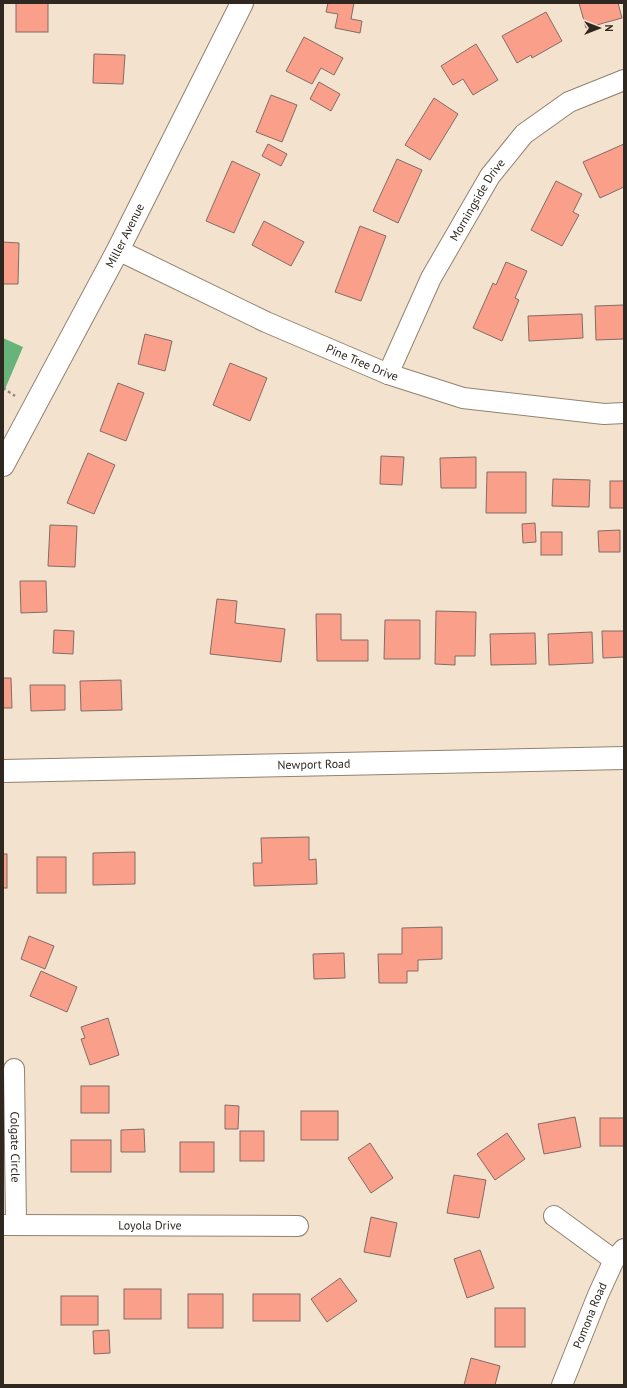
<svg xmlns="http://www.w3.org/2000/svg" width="627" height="1388" font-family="'PT Sans',sans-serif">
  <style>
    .forest { fill: #68b37a }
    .building { fill: #f99f8a; stroke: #846c66 }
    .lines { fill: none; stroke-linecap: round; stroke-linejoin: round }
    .street-casing { stroke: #928270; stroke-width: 22 }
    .secondary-casing { stroke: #928270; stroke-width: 24 }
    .path { stroke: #94887b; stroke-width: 2.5; stroke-dasharray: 3 3; stroke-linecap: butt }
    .street { stroke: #fff; stroke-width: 20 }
    .secondary { stroke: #fff; stroke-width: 22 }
    .labels { text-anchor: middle; stroke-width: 3; stroke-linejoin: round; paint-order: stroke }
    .street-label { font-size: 12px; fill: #2f2821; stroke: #f3e2ce }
  </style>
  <rect width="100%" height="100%" fill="#f3e2ce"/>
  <path class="forest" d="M3,338L23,347L5,389H3Z"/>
  <g class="building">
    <rect x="16" y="3" width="32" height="29"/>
    <path d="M328,3H354L351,19L362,21L360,33L335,28L338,14L326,12Z"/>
    <path d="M579,3H618L622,18L586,28Z"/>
    <path d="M546,12L562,41L532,58L531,55L517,63L502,36Z"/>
    <path d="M304,37L343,58L334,75L321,68L312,84L286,71Z"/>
    <path d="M476,44L498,80L473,95L463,79L453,85L441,66Z"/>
    <path d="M94,54L125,55L123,84L93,83Z"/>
    <path d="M319,82L340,94L331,111L310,99Z"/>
    <path d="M271,95L297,105L282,142L256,132Z"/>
    <path d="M434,98L458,114L430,160L405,145Z"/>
    <path d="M268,144L287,154L281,166L262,156Z"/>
    <path d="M624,144V187L600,198L583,162Z"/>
    <path d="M397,159L422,170L398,223L373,211Z"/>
    <path d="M232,161L260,174L234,233L206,221Z"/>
    <path d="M556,181L582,194L573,212L579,215L562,246L531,230Z"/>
    <path d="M264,221L304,242L291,266L252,245Z"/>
    <path d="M360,226L386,236L361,301L335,292Z"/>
    <path d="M3,242L19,243L18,284H3Z"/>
    <path d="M506,262L527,271L515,298L519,300L502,341L473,328L493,283L496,285Z"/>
    <path d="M624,305V339L596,340L595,306Z"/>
    <path d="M582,314L583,338L529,341L528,316Z"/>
    <path d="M145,334L172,341L165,371L138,364Z"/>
    <path d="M230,363L267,378L250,421L213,405Z"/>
    <path d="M118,383L144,393L126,441L100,431Z"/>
    <path d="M88,453L115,465L94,514L67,503Z"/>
    <path d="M381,456L404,457L402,485L380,484Z"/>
    <path d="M476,457V488H441L440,458Z"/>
    <path d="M487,472H526V513H486Z"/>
    <path d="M553,479L590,480L589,507L552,506Z"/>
    <rect x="610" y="481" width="14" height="27"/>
    <path d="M535,523L536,542L523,543L522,524Z"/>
    <path d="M50,525L77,526L75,567L48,566Z"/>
    <path d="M620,530V552H599L598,531Z"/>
    <rect x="541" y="532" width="21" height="23"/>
    <path d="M20,581H46L47,612L21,613Z"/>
    <path d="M217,599L237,601L235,623L285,629L281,662L210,654Z"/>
    <path d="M436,611L476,612L475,656H455V665L435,664Z"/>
    <path d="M316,614H341V640H368V661H317Z"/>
    <path d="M385,620H420V659H384Z"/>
    <path d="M54,630L74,631L73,654L53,653Z"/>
    <path d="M602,631H624V657L603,658Z"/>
    <path d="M592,632L593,663L549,665L548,634Z"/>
    <path d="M535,633L536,664L491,665L490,634Z"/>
    <path d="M3,678H11L12,708H3Z"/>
    <path d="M121,680L122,710L81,711L80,681Z"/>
    <path d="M30,685H65V710L31,711Z"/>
    <path d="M309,837V860L316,859L317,884L254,886L253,863H262L261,838Z"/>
    <path d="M135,852V884L93,885V853Z"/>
    <rect x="3" y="854" width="4" height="34"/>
    <rect x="37" y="857" width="29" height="36"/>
    <path d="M442,927V959L418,960V971H407V983H379L378,954H402V928Z"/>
    <path d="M29,936L54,946L45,969L21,959Z"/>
    <path d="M344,953L345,978L314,979L313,954Z"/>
    <path d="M41,971L77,987L67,1012L30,996Z"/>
    <path d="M108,1018L119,1055L90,1065L81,1039L85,1038L81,1027Z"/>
    <rect x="81" y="1086" width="28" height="27"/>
    <path d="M225,1105L239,1106L238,1129H225Z"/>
    <rect x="301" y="1111" width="37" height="29"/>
    <path d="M575,1117L581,1147L544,1154L538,1124Z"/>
    <rect x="600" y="1118" width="24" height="28"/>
    <path d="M144,1129L145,1152H121V1130Z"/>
    <rect x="240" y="1131" width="24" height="30"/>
    <path d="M507,1133L525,1159L495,1180L477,1154Z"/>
    <rect x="71" y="1140" width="40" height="32"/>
    <rect x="180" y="1142" width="34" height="30"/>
    <path d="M370,1143L393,1178L371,1193L348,1158Z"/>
    <path d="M454,1175L486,1180L479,1218L447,1213Z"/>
    <path d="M371,1217L397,1223L390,1257L364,1252Z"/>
    <path d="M480,1250L494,1288L467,1298L454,1259Z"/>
    <path d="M340,1278L357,1301L327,1322L311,1299Z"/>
    <rect x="124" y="1289" width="37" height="30"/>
    <rect x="188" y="1294" width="35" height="34"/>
    <rect x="253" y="1294" width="47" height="27"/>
    <rect x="61" y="1296" width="37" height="29"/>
    <rect x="495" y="1308" width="30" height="39"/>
    <path d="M109,1330L110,1353L94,1354L93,1331Z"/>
    <path d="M471,1358L500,1366L495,1385H464Z"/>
  </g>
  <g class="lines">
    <g class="street-casing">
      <g id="street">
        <path id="s1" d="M118,250L266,322L388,374L463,398L604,414L624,413"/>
        <path id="s2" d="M388,374L431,278L490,176L524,134L569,102L624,80"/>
        <path id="s3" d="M14,1069L16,1225"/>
        <path d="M554,1216L614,1260"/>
        <path id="s4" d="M3,1225L298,1226"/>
        <path id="s5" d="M562,1385L598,1295L614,1260L624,1249"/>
      </g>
    </g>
    <g class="secondary-casing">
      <g id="secondary">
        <path id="s6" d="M3,465L118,250L242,3"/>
        <path id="s7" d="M3,771L624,758"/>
      </g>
    </g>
    <path class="path" d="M3,388L15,396"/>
    <use href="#street" class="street"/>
    <use href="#secondary" class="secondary"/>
  </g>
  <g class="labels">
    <g class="street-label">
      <text dy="4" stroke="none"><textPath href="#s2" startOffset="196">Morningside Drive</textPath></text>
      <text dy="4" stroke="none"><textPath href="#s6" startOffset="260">Miller Avenue</textPath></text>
      <text dy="4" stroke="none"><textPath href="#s1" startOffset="269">Pine Tree Drive</textPath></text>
      <text dy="4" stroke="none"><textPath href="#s7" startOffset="311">Newport Road</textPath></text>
      <text dy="4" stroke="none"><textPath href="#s3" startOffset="78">Colgate Circle</textPath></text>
      <text dy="4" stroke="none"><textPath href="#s4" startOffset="147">Loyola Drive</textPath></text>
      <text dy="4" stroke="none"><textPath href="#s5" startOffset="75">Pomona Road</textPath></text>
    </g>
  </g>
  <rect width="627" height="1388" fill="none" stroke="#2f2821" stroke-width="8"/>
  <g transform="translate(599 28) rotate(90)" stroke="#f3e2ce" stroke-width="3" paint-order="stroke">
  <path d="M0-3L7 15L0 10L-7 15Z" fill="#2f2821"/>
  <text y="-6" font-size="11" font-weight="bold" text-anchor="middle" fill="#2f2821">N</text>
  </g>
</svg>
